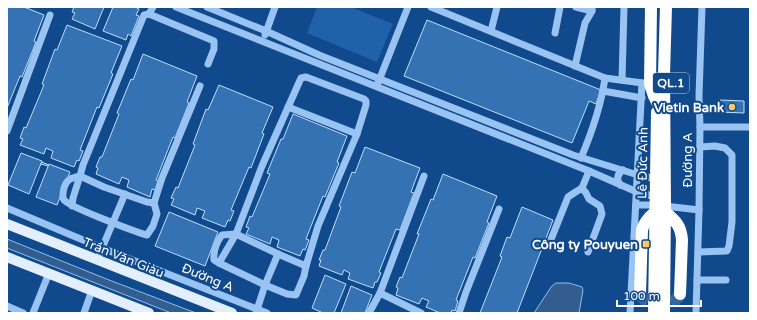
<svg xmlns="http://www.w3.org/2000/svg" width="757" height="320" font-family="'Varela Round',sans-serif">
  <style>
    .green { fill: #1f62aa }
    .water { fill: #325d8e; stroke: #89bff6 }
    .building { fill: #3472b4; stroke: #bfddfd }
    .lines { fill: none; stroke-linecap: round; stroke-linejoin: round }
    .highway-tunnel { stroke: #34659d; stroke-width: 12; stroke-dasharray: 12 6; stroke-linecap: butt }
    .path { stroke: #98c3f2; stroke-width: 1; stroke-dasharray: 2 3; stroke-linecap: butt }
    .minor { stroke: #98c3f2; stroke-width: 7 }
    .major { stroke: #e3efff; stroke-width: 10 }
    .highway { stroke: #fff; stroke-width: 12 }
    .poi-dot { fill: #ffca59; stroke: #104a8c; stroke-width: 1.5 }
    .labels { text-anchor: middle; stroke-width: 4; stroke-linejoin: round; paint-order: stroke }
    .shield { fill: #104a8c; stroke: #b7c9dc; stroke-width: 1 }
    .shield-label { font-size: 12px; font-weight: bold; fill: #fff }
    .poi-label { font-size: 13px; font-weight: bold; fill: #fff; stroke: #104a8c; text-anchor: end }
    .street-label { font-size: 13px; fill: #fff; stroke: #104a8c }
  </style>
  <rect width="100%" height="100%" fill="#104a8c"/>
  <path class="green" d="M317,7H351L393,24L377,62L307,33Z"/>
  <g class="water">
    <path d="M7,239L109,280L196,313H171L7,248Z"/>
    <path d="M556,283H569L582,287L583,290L579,313H534L551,287Z"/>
  </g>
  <g class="building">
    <path d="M7,7H24L44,15L34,41L36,42L22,77L20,76L7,108Z"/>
    <path d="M74,7H104L95,29L72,19L75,13L72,12Z"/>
    <path d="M113,7H135L139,9L136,15L139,16L131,36L128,34L126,40L103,31Z"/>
    <path d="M427,20L601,90L596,104L589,101L572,143L404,76Z"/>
    <path d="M67,25L122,46L111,73L113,74L99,108L97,107L80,150L83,151L79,161L77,160L74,167L51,158L53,151L46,148L44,154L20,145L23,139L20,138L24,127L26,128L44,85L42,84L55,49L57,50Z"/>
    <path d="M143,54L197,76L187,102L189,103L175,138L173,137L156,180L159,181L155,190L152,189L150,197L127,187L129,180L122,177L119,184L96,174L98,168L96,167L100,157H102L119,114L117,113L131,79L133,80Z"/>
    <path d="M219,85L273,107L262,133L264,134L251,168L249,167L231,210L234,211L230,221L228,220L225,227L202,218L205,211L197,208L195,215L171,205L174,199L171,198L176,187L178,188L195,145L193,144L206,109L208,110Z"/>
    <path d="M720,100L744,101V113L719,112Z"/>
    <path d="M293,114L347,136L337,162L339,163L325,197L323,196L306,239L309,240L305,250L303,249L300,256L277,247L279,240L272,237L270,244L246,234L249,228L246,227L250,216L252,217L270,174L267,173L281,139H283Z"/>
    <path d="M365,147L420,168L411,192L414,193L400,230L396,229L379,272L381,273L377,282H375L373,288L348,279L350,273L344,270L342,275L319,266L321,260H319L323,250H325L341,207L339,206L352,172L355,173Z"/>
    <path d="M21,153L42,161L29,194L8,185Z"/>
    <path d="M42,162L49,165L48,166L41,164Z"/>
    <path d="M49,164L70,172L57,205L36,197Z"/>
    <path d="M443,174L497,196L487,222L489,223L475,258L473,257L456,300L458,301L455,311L452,310L451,313H440L426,307L429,301L422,298L419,304L396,295L398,288L396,287L400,277L402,278L419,234H417L431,199L433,200Z"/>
    <path d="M522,207L553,220L517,313H480L502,257L500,256L507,237L510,238Z"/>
    <path d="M169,212L218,232L205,266L155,246Z"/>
    <path d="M325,275L346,284L334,313H323L312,308Z"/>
    <path d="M351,286L372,295L365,313H341Z"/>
  </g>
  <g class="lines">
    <path class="highway-tunnel" d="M640,293C646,309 672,309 680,294"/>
    <path class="path" d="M679,313H682"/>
    <g class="minor">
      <path d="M153,7L149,14L214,41V49L208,64"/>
      <path d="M176,7L589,171L637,192L656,197"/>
      <path d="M207,7L266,31L319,55L573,155L638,175L656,179"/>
      <path d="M431,7L605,78L650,84"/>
      <path d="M576,7L592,11"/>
      <path d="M149,14L144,15L83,165L80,176L104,187L147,202L154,203"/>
      <path d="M491,31L497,7"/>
      <path d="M555,33L560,7"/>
      <path d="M265,35L275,7"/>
      <path d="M575,66L585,23L592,11V7"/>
      <path d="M622,80L624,7"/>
      <path d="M378,83L408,7"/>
      <path d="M603,91L642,98"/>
      <path d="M288,107L357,134"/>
      <path d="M700,127H750"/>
      <path d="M7,131L50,15"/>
      <path d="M581,158C592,132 601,106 605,78"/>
      <path d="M620,185C616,179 617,174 623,170"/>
      <path d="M582,188L586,193L589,199L600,206L602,214L588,252"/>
      <path d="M636,205H655"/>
      <path d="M72,206L73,198L80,176C71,178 67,179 64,188C63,192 62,197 64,200C69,207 136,232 147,235L153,226L157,214L154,203L162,178L200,86"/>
      <path d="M665,206L699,210"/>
      <path d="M7,208L102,248L267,313"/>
      <path d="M550,242L568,197L574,193L582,188L589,171"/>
      <path d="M698,252L727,251L729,246L732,222V155L725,148L715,146L700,147"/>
      <path d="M278,254L236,234L222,235C216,243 213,250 214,260L219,263L265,285L287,294L296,295L304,276L306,266"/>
      <path d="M97,260L125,194"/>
      <path d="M219,263L236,234L262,166L301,78L306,77L364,99L366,101V105L357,134L318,226L306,266L278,254L265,285L256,313"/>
      <path d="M697,280H726"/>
      <path d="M380,293L421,313"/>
      <path d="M7,306L23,313"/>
      <path d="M33,313L49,273"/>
      <path d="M84,313L92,290"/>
      <path d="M369,313L380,293L424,176"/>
      <path d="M459,313L466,292L499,209"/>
      <path d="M630,313L642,83"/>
      <path d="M696,313L699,210L700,127L699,96L702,7"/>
    </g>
    <g class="major">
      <path d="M7,224L232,313"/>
      <path d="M7,257L149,313"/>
    </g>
    <g class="highway">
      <path d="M651,7L650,84L654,96L657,102"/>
      <path d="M665,212C676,221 681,226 682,240L680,294"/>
      <path d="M640,293L642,230C644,222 649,217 655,212"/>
      <path d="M654,313L657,112"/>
      <path d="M664,313L665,206L664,74L666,7"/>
    </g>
  </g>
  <g class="poi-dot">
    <circle cx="732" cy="107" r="4"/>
    <rect x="642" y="240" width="8" height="8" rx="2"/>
  </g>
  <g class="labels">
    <rect class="shield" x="653" y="73" width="36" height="20" rx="3"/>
    <g class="shield-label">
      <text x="671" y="87">QL.1</text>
    </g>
    <g class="poi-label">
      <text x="724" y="112">Vietin Bank</text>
      <text x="638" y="249">Công ty Pouyuen</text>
    </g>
    <g class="street-label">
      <text transform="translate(687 160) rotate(-90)" y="5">Đường A</text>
      <text transform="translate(642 163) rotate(-89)" y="5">Lê Đức Anh</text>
      <text transform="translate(124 257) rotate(22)" y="5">Trần Văn Giàu</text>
      <text transform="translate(208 277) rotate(22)" y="5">Đường A</text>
    </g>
  </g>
  <rect width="757" height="320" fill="none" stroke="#ffffff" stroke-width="16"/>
  <path d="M617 300v6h84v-6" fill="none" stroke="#ffffff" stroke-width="2"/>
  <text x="623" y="300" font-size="12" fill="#ffffff" stroke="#104a8c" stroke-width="3" paint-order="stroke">100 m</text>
</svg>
